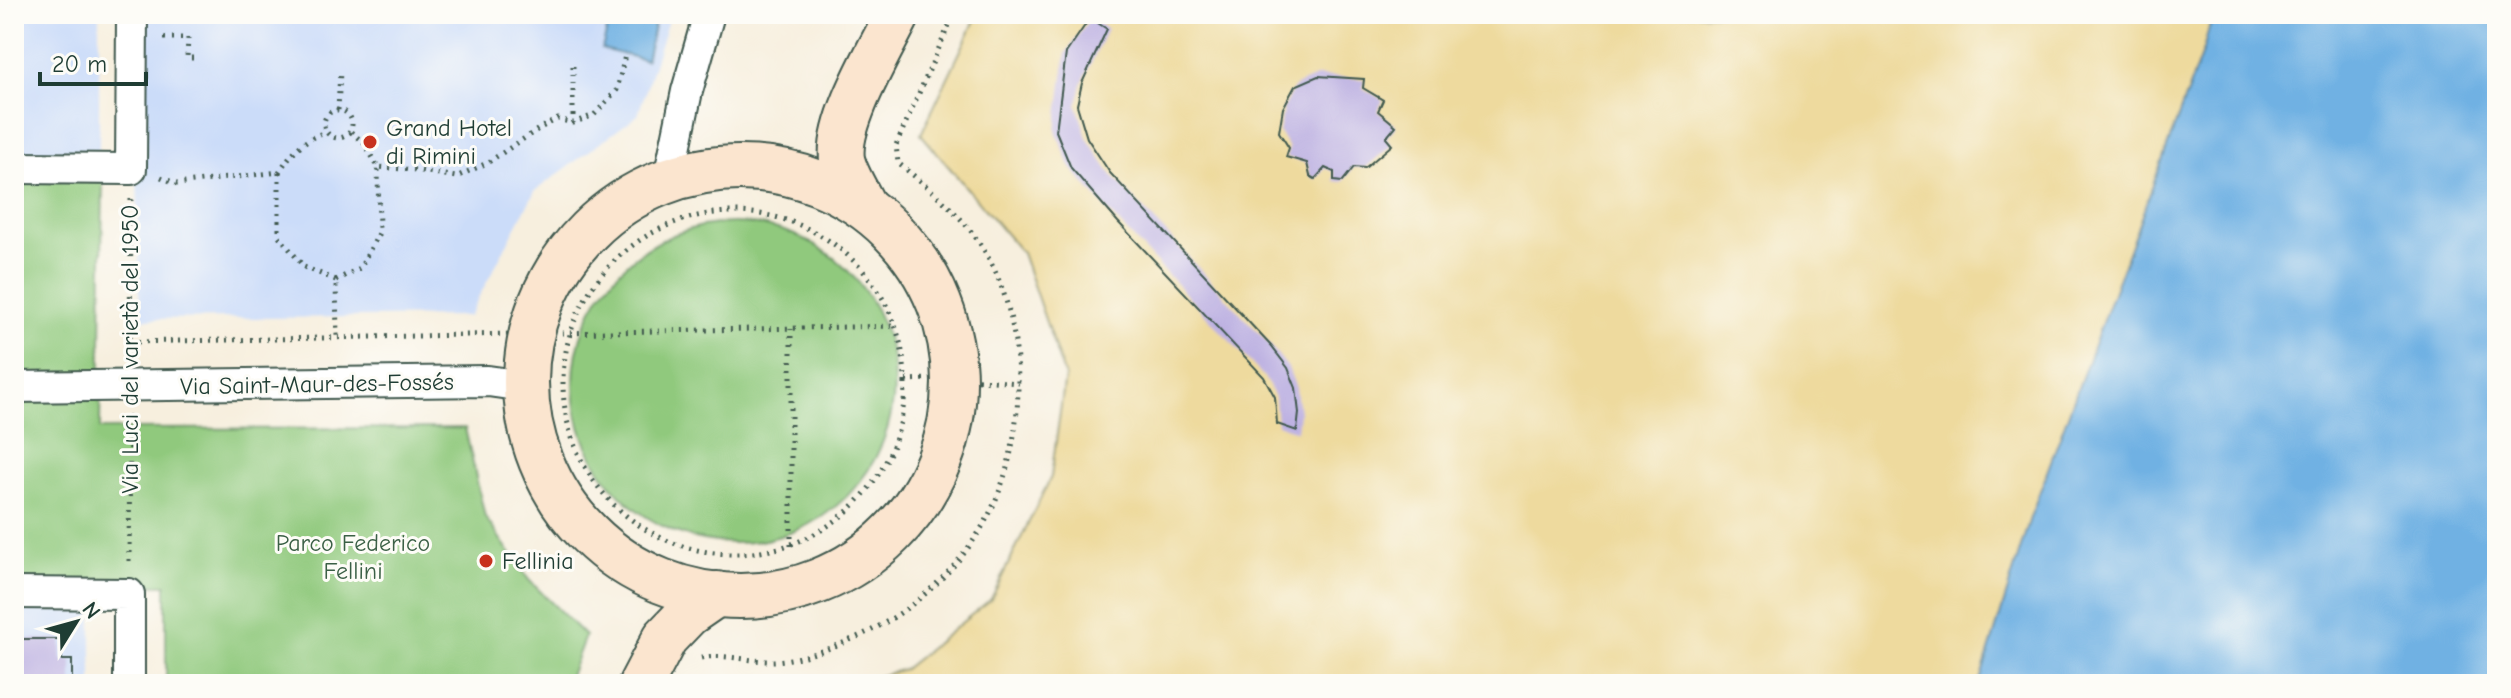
<svg xmlns="http://www.w3.org/2000/svg" width="2511" height="698" font-family="'Comic Neue',sans-serif">
  <style>
    .built { fill: #cbdcf9 }
    .green { fill: #90c97d; stroke: #588358; stroke-width: 2 }
    .sand { fill: #eeda9e; stroke: #868c69; stroke-width: 2 }
    .water { fill: #6fb1e3; stroke: #47778c; stroke-width: 2 }
    .building { fill: #beb2e2 }
    .lines { fill: none; stroke-linecap: round; stroke-linejoin: round }
    .street-casing { stroke: #3f584e; stroke-width: 34 }
    .secondary-casing { stroke: #3f584e; stroke-width: 48 }
    .path { stroke: #3f584e; stroke-width: 5; stroke-dasharray: 2 6; stroke-linecap: butt }
    .street { stroke: #fff; stroke-width: 30 }
    .secondary { stroke: #fbe5cf; stroke-width: 44 }
    .poi-dot { fill: #c8321e; stroke: #fdfcf7; stroke-width: 3 }
    .labels { text-anchor: middle; stroke-width: 6; stroke-linejoin: round; paint-order: stroke }
    .poi-label { font-size: 24px; fill: #1f3d34; stroke: #fdfcf7; text-anchor: start }
    .street-label { font-size: 24px; fill: #1f3d34; stroke: #fdfcf7 }
    .park-label { font-size: 24px; fill: #3b6046; stroke: #fdfcf7 }
  </style>
  <rect width="100%" height="100%" fill="#fdfcf7"/>
  <filter id="ink" filterUnits="userSpaceOnUse"><feTurbulence type="fractalNoise" baseFrequency=".0125" numOctaves="2"/><feDisplacementMap in="SourceGraphic" scale="16" xChannelSelector="R" yChannelSelector="G"/><feConvolveMatrix kernelMatrix="1 2 1 2 8 2 1 2 1" color-interpolation-filters="sRGB"/></filter>
  <filter id="wash" filterUnits="userSpaceOnUse"><feTurbulence type="fractalNoise" baseFrequency=".006" numOctaves="4" result="noise"/><feDisplacementMap in="SourceGraphic" scale="32" xChannelSelector="R" yChannelSelector="G"/><feGaussianBlur stdDeviation="1.8" result="paint"/><feColorMatrix in="noise" values="0 0 0 0 0 0 0 0 0 0 0 0 0 0 0 0 0 1.4 0 .05"/><feComposite in="paint" operator="in"/></filter>
  <g filter="url(#wash)">
    <rect width="100%" height="100%" fill="#f7efde"/>
    <g class="built">
      <rect x="14" y="14" width="85" height="143"/>
      <path d="M141,14H670L638,115L535,191L469,316L140,319L137,168Z"/>
      <rect x="14" y="607" width="78" height="77"/>
    </g>
    <g class="green">
      <path d="M14,179L103,180L100,429L465,428L485,517L529,580L585,636L567,684H166V585L14,584Z"/>
      <circle cx="734" cy="383" r="160"/>
    </g>
    <path class="sand" d="M978,14H2213L2203,50L2030,518L1979,684H853L904,669L991,599L1051,477L1065,377L1022,253L921,134Z"/>
    <g class="water">
      <path d="M611,14H657L646,60L602,49Z"/>
      <path d="M2213,14H2497V684H1979L2030,518L2203,50Z"/>
    </g>
    <g id="blocks">
      <g class="building">
        <path d="M1090,18L1107,29L1082,83L1077,105L1087,138L1110,173L1271,346L1288,368L1296,388L1299,413L1297,431L1277,424L1275,397L1264,377L1118,222L1071,168L1056,131L1066,53Z"/>
        <path d="M14,40H19L18,151H14Z"/>
        <path d="M1318,76L1364,79L1363,88L1383,100L1378,111L1396,126L1386,138L1392,145L1365,168L1354,167L1342,182L1334,181V172L1325,168L1315,179L1310,176L1307,163L1286,157L1289,148L1279,132L1283,108L1295,86Z"/>
        <path d="M14,639H61L62,660H72V684H14Z"/>
      </g>
    </g>
  </g>
  <g filter="url(#ink)">
    <use href="#blocks" fill-opacity="0" stroke="#3f584e" stroke-width="2"/>
    <g class="lines">
      <g class="street-casing">
        <g id="street">
          <path d="M14,168L131,169L132,14"/>
          <path d="M669,178L687,91L709,14"/>
          <path d="M14,387L488,381L524,386"/>
          <path d="M14,593L129,594V684"/>
        </g>
      </g>
      <g class="secondary-casing">
        <g id="secondary">
          <circle cx="740" cy="382" r="214"/>
          <path d="M863,205C856,191 845,174 842,159C837,121 881,49 898,14"/>
          <path d="M641,684L665,638L688,614L717,594"/>
        </g>
      </g>
      <g class="path">
        <path d="M164,38H188L187,58H194"/>
        <path d="M573,66V123"/>
        <circle cx="338" cy="124" r="14"/>
        <path d="M338,110L340,71"/>
        <path d="M351,132L365,144L378,167L416,170L456,177L487,163L540,128L558,119L573,123L594,115L617,90L625,55"/>
        <path d="M279,172V236L304,267L336,280L337,337"/>
        <path d="M161,177L177,184L279,172C292,152 303,139 326,132"/>
        <circle cx="734" cy="383" r="171"/>
        <path d="M336,280L360,268L379,233L378,167"/>
        <path d="M130,342L897,326"/>
        <path d="M130,353L131,199"/>
        <path d="M906,380L955,378L1019,383"/>
        <path d="M791,546V329"/>
        <path d="M129,561L130,415"/>
        <path d="M701,658C724,653 750,662 774,661C806,659 843,644 872,630C912,609 950,576 975,538C1027,463 1032,339 989,259C968,219 933,191 898,163L896,145L954,14"/>
      </g>
      <use href="#street" class="street"/>
      <use href="#secondary" class="secondary"/>
    </g>
  </g>
  <g class="poi-dot">
    <circle cx="370" cy="142" r="8"/>
    <circle cx="486" cy="561" r="8"/>
  </g>
  <g class="labels">
    <g class="poi-label">
      <text x="386" y="136">Grand Hotel<tspan x="386" dy="28">di Rimini</tspan></text>
      <text x="502" y="569">Fellinia</text>
    </g>
    <g class="street-label">
      <text transform="translate(130 349) rotate(-90)" y="8">Via Luci del varietà del 1950</text>
      <text transform="translate(317 384) rotate(-1)" y="8">Via Saint-Maur-des-Fossés</text>
    </g>
    <g class="park-label">
      <text x="353" y="551">Parco Federico<tspan x="353" dy="28">Fellini</tspan></text>
    </g>
  </g>
  <rect width="2511" height="698" fill="none" stroke="#fdfcf7" stroke-width="48"/>
  <g transform="translate(76 622) rotate(53)" stroke="#fdfcf7" stroke-width="6" paint-order="stroke">
  <path d="M0-6L14 30L0 20L-14 30Z" fill="#1f3d34"/>
  <text y="-12" font-size="22" font-weight="bold" text-anchor="middle" fill="#1f3d34">N</text>
  </g>
  <path d="M40 72v12h106v-12" fill="none" stroke="#1f3d34" stroke-width="4"/>
  <text x="52" y="72" font-size="24" fill="#1f3d34" stroke="#fdfcf7" stroke-width="6" paint-order="stroke">20 m</text>
</svg>
